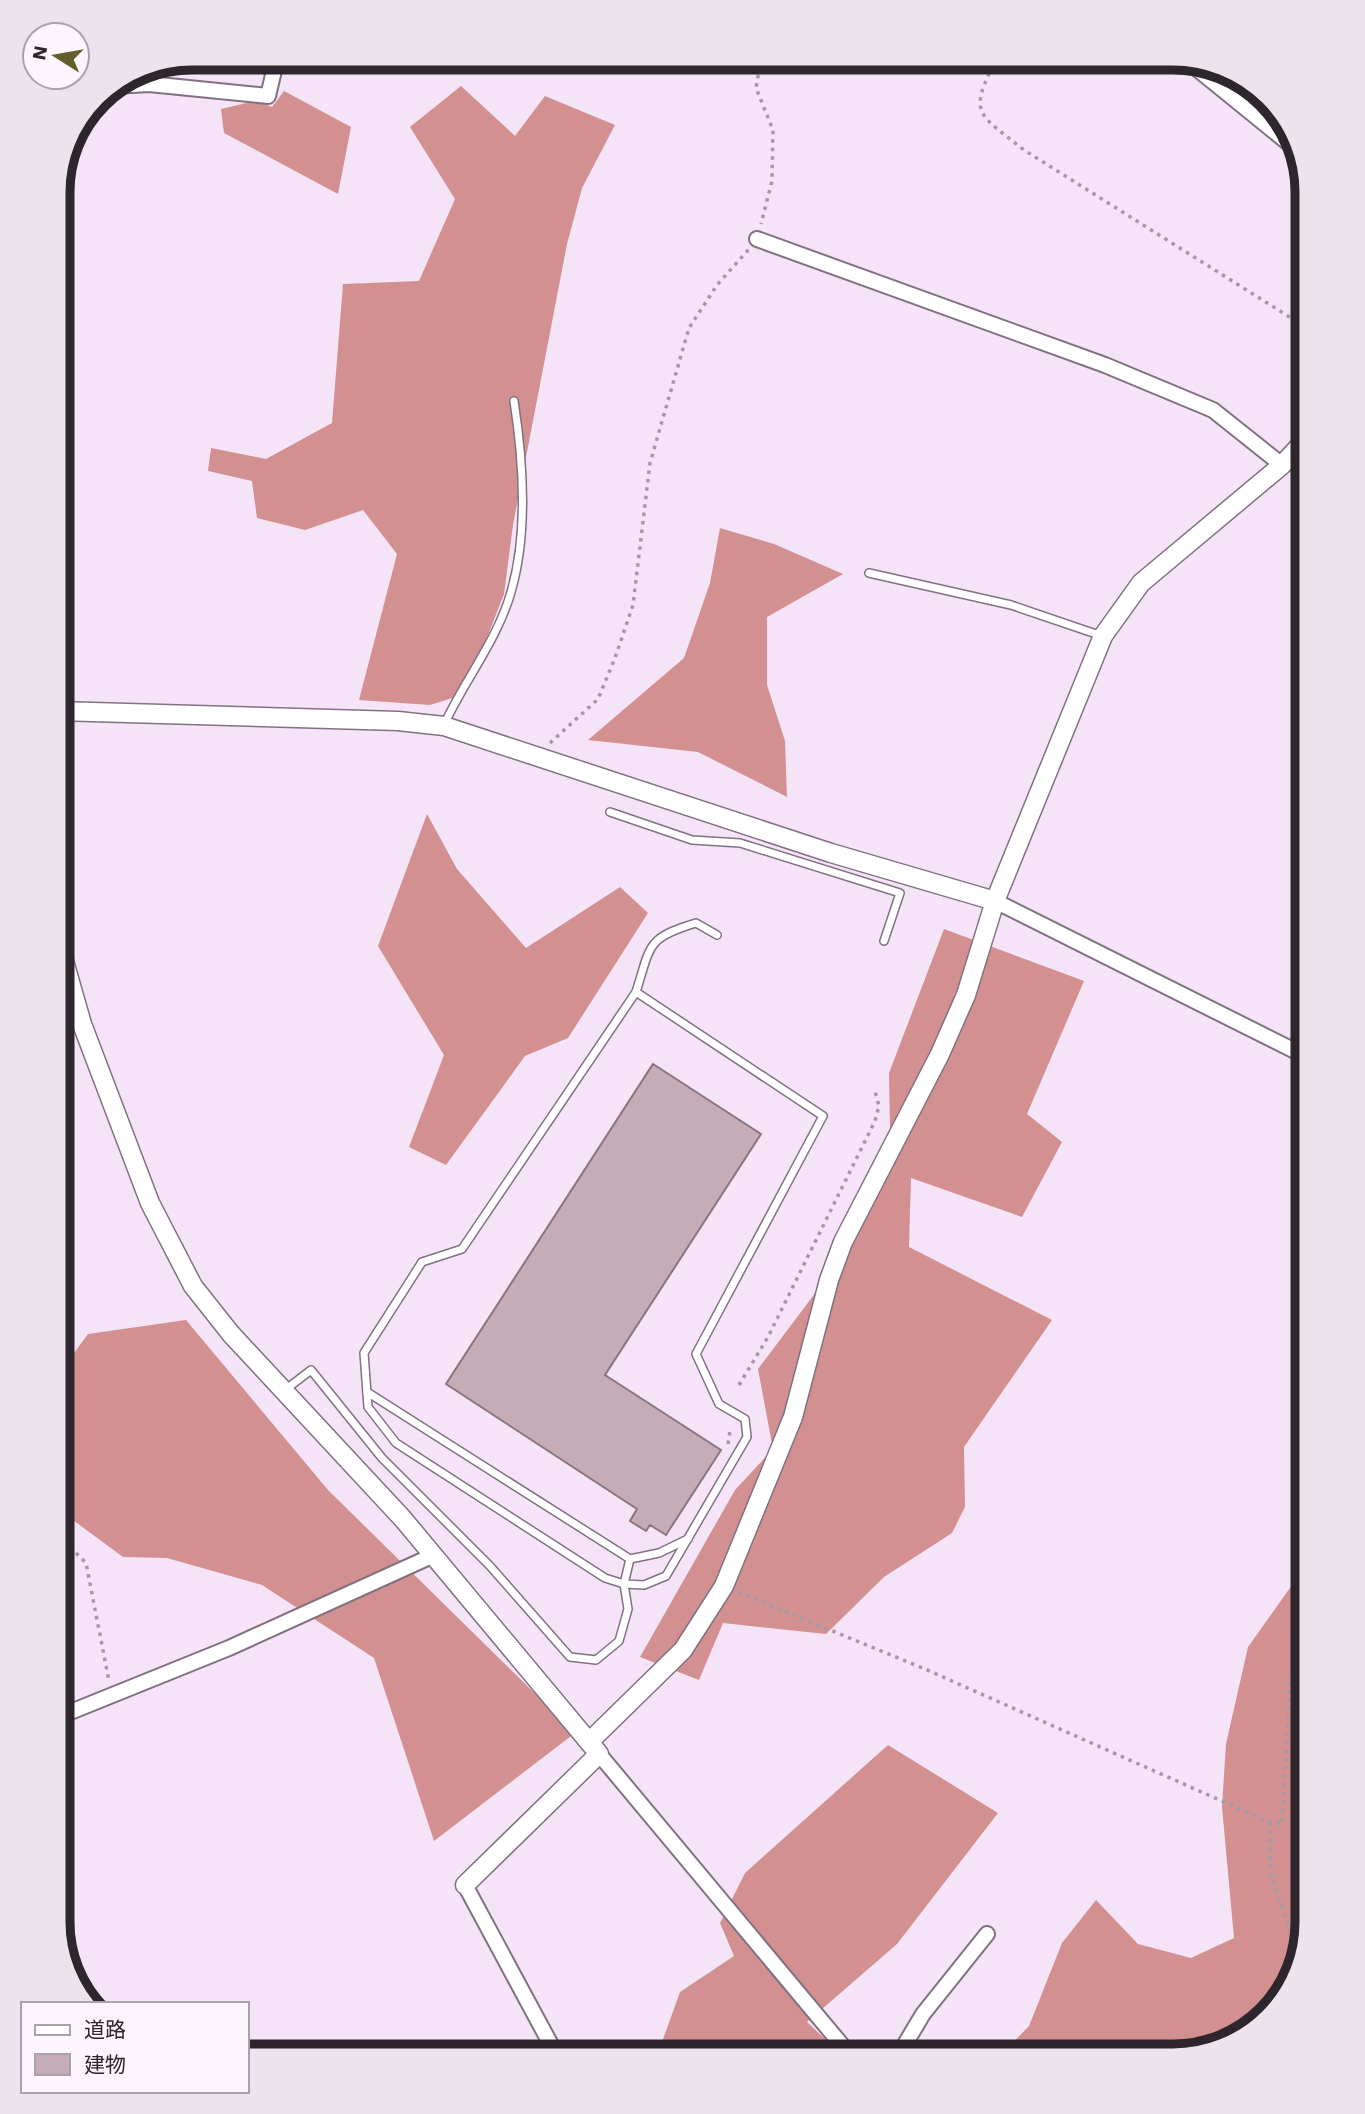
<svg xmlns="http://www.w3.org/2000/svg" width="1365" height="2114" font-family="'Work Sans','Noto Sans JP',sans-serif">
  <style>
    .forest { fill: #d29090 }
    .water { fill: #9db3e8 }
    .building { fill: #c5acb6; stroke: #8b757e; stroke-width: 2 }
    .lines { fill: none; stroke-linecap: round; stroke-linejoin: round }
    .service-casing { stroke: #817182; stroke-width: 10 }
    .minor-casing { stroke: #817182; stroke-width: 18 }
    .tertiary-casing { stroke: #817182; stroke-width: 21 }
    .path { stroke: #a598a7; stroke-width: 3.5; stroke-dasharray: 3.5 5; stroke-linecap: butt }
    .service { stroke: #fff; stroke-width: 7 }
    .minor { stroke: #fff; stroke-width: 14 }
    .tertiary { stroke: #fff; stroke-width: 18 }
    .rim { fill: none; stroke: #2d262d; stroke-width: 9 }
  </style>
  <rect width="100%" height="100%" fill="#f5e4f7"/>
  <g class="forest">
    <path d="M461,86L515,136L545,96L615,125L582,188L567,244L513,525L504,594L465,694L430,705L359,700L397,554L363,510L305,530L257,518L252,481L208,471L211,448L266,459L332,423L343,284L419,281L455,199L410,127Z"/>
    <path d="M284,91L351,127L338,194L224,133L221,109L255,101L272,107Z"/>
    <path d="M720,528L774,544L843,574L767,617V685L785,741L787,797L698,752L588,740L684,658L710,583Z"/>
    <path d="M427,814L457,869L526,948L620,887L648,913L568,1038L525,1056L446,1165L409,1147L444,1055L378,946Z"/>
    <path d="M944,929L1084,981L1027,1114L1062,1142L1022,1217L911,1178L909,1247L1052,1320L964,1447L965,1507L952,1533L884,1577L826,1634L723,1623L699,1680L640,1657L735,1490L773,1449L758,1369L816,1292L867,1209L890,1129L889,1073Z"/>
    <path d="M186,1320L328,1490L575,1733L434,1841L374,1658L262,1585L167,1558L123,1557L58,1509V1375L88,1334Z"/>
    <path d="M1307,1564V1922L1285,1996L1232,2042L1173,2056H1000L1029,2026L1062,1943L1096,1900L1138,1944L1191,1958L1234,1938L1222,1807L1226,1744L1248,1647Z"/>
    <path d="M888,1745L998,1813L897,1944L807,2022L843,2056H657L680,1992L734,1956L720,1923L745,1873Z"/>
  </g>
  <path class="water" d="M58,1868C74,1887 72,1900 58,1919Z"/>
  <path class="building" d="M653,1064L761,1134L605,1375L721,1450L666,1535L650,1525L646,1531L630,1521L637,1509L446,1384Z"/>
  <g class="lines">
    <g class="service-casing">
      <g id="service">
        <path d="M869,573L1011,605L1102,636"/>
        <path d="M444,725C464,681 498,639 511,592C528,534 523,459 514,401"/>
        <path d="M610,812L692,840L740,843L900,893L884,941"/>
        <path d="M636,992C651,945 646,938 696,923L717,935"/>
        <path d="M285,1390L311,1370L382,1458L490,1566L570,1657L596,1660L619,1641L628,1609L624,1584L605,1578L396,1443L368,1407L364,1353L422,1262L462,1249L636,992L823,1116L696,1354L719,1404L745,1419L747,1437L666,1576L644,1585L624,1584L630,1559"/>
        <path d="M367,1392L630,1559L659,1553L688,1539"/>
      </g>
    </g>
    <g class="minor-casing">
      <g id="minor">
        <path d="M1185,59L1297,150"/>
        <path d="M114,86L149,84L268,96L277,58"/>
        <path d="M757,239L1105,365L1213,410L1282,465"/>
        <path d="M995,901L1307,1057"/>
        <path d="M58,1717L229,1648L434,1555"/>
        <path d="M599,1754L851,2056"/>
        <path d="M465,1885L557,2056"/>
        <path d="M898,2056L923,2014L987,1934"/>
      </g>
    </g>
    <g class="tertiary-casing">
      <g id="tertiary">
        <path d="M58,711L398,721L444,726L831,853L995,901"/>
        <path d="M58,940L82,1024L150,1203L193,1286L231,1334L403,1519L599,1754L465,1885"/>
        <path d="M589,1742L683,1650L724,1586L793,1417L829,1280L843,1242L940,1054L966,995L995,901L1103,636L1141,583L1282,465L1307,438"/>
      </g>
    </g>
    <g class="path">
      <path d="M761,58L756,88L773,130L772,181L761,224"/>
      <path d="M997,58C967,115 978,113 1024,150L1307,328"/>
      <path d="M550,743L598,699L615,658L633,605L650,463L689,328L717,285L749,249"/>
      <path d="M739,1385L768,1337L875,1121L879,1106L875,1091"/>
      <path d="M728,1444L730,1431"/>
      <path d="M58,1535L86,1563L109,1681"/>
      <path d="M738,1592L925,1669L1269,1822L1282,1824L1297,1560L1307,1505"/>
      <path d="M1269,1822L1271,1876L1298,1951"/>
    </g>
    <use href="#service" class="service"/>
    <use href="#minor" class="minor"/>
    <use href="#tertiary" class="tertiary"/>
  </g>
  <path d="M0 0H1365V2114H0ZM192 70H1173A122 122 0 0 1 1295 192V1922A122 122 0 0 1 1173 2044H192A122 122 0 0 1 70 1922V192A122 122 0 0 1 192 70Z" fill="#ebe4ec" fill-rule="evenodd"/>
  <path class="rim" d="M192 70H1173A122 122 0 0 1 1295 192V1922A122 122 0 0 1 1173 2044H192A122 122 0 0 1 70 1922V192A122 122 0 0 1 192 70Z"/>
  <rect x="21" y="2002" width="228" height="91" fill="#fcf5fd" stroke="#a9a2aa" stroke-width="2"/>
  <rect x="35" y="2025" width="35" height="10" fill="#ffffff" stroke="#a9a2aa" stroke-width="2"/>
  <text x="84" y="2037" font-size="21" fill="#2d262d">道路</text>
  <rect x="35" y="2054" width="35" height="21" fill="#c5acb6" stroke="#a9a2aa" stroke-width="2"/>
  <text x="84" y="2072" font-size="21" fill="#2d262d">建物</text>
  <g transform="translate(56 56) rotate(281)"><circle r="33" fill="#fcf5fd" stroke="#a9a2aa" stroke-width="2"/>
  <path d="M0-5L12 26L0 18L-12 26Z" fill="#635e2a"/>
  <text y="-10" font-size="19" font-weight="bold" text-anchor="middle" fill="#2d262d">N</text>
  </g>
</svg>
